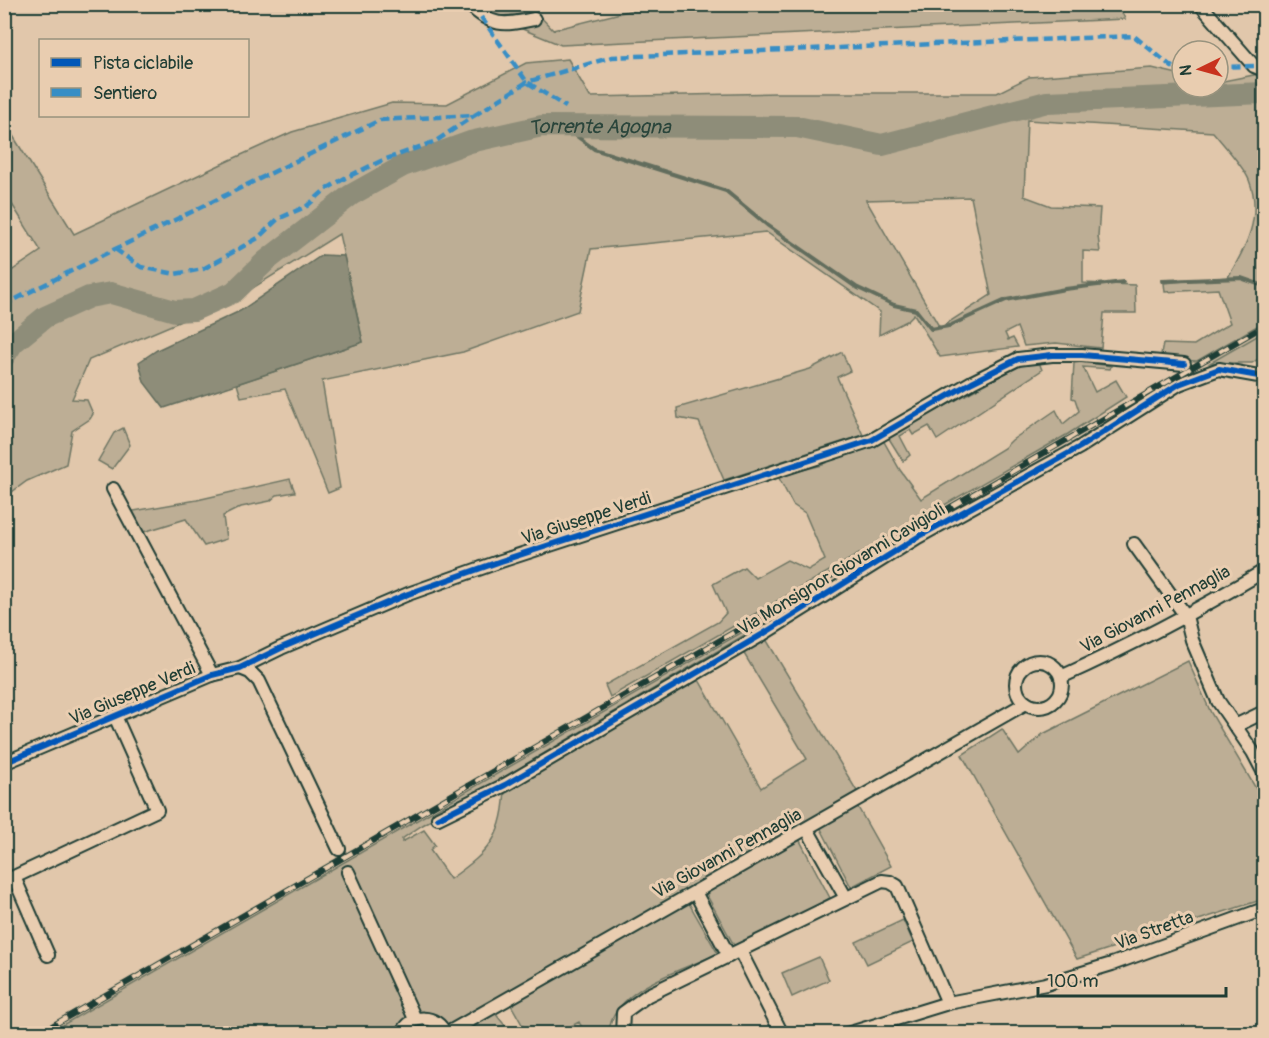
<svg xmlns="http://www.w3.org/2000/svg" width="1269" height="1038" font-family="Pangolin,sans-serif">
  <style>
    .built { fill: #cfbaa0 }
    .green { fill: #bdae95; stroke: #6e7664; stroke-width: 1.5; fill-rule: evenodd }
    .water { fill: #8e8d79; stroke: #626d5d; stroke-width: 1.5 }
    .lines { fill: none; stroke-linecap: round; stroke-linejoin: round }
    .stream { stroke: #626d5d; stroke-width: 4 }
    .river { stroke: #8e8d79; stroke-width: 22 }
    .minor-tunnel { stroke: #baab93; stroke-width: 12; stroke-dasharray: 12 6; stroke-linecap: butt }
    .minor-casing { stroke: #1f3d34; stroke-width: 16 }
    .minor { stroke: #e9cdb0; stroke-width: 12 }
    .rail-casing { stroke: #1f3d34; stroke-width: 6 }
    .rail { stroke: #e9cdb0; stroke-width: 4; stroke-dasharray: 11; stroke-linecap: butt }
    .quiet { stroke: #378ec5; stroke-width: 4.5; stroke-dasharray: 9 4.5; stroke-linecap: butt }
    .cycleway-casing { stroke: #e9cdb0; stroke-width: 10 }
    .cycleway { stroke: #0057b8; stroke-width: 6 }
    .labels { text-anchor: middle; stroke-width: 6; stroke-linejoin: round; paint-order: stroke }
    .street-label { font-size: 18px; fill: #1f3d34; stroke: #e9cdb0 }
    .water-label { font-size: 20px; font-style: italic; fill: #2a453b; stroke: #e9cdb0 }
  </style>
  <rect width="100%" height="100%" fill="#e1c7ab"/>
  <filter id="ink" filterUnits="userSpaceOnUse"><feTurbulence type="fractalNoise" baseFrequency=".0167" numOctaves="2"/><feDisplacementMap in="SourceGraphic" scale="12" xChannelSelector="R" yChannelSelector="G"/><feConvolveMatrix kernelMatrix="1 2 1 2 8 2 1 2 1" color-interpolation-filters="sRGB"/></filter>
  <g filter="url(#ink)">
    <path class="built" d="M1264,322V332L1210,363L1197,361Z"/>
    <g class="green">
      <path d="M649,4H1118L1125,19L561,45L503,21L479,5H545L535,11L553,30L644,7Z"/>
      <path d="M568,59L590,97L777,93H997L1029,77L1152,68L1182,75V87H1218V82L1264,73V322L1197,361L1160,359L1163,344L1194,345L1230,323L1218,289L1165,292L1164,283L1228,277C1246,248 1263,215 1249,180C1244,167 1223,144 1213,132L1027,120L1024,196L1051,206L1100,208L1098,236L1100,252L1083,251V283L1135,285L1136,313H1104L1101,348L1056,343L1024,346L1017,327L1005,333L1008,340L1013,338L1018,347L940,357L914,314L907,321L879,335L880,312L766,232L591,249L578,311L463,352L322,381L340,488L328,493L285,389L241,397L237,384L363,342L339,234L240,296L89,360L72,399L87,400L93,414L90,419L72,431L66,464L27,481L5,497L4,276L41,251L5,193V123L74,234L228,161L292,132L392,103L447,104L526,63ZM971,197L991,295L940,328L866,200Z"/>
      <path d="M1264,332V355L1252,363H1210Z"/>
      <path d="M842,352L850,371L837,377L863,435L724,480L699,422L678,418L677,408L810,369Z"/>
      <path d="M1039,362L1042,370L937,440L929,426L913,435L910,430L900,436L910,455L903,461L888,437L1013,369L1025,364Z"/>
      <path d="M1081,362L1111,366L1110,369L1083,367L1095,392L1116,380L1126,397L1068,434L610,697L605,685L718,622L726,613L713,584L744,567L755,578L787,560L808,570L825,560L805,513L793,505L778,476L823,465V461L883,440L900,470L921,499L1004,448L1012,440L1056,410L1063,424L1079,411L1075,399L1072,398L1074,363Z"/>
      <path d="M123,428L130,445L112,469L98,461L114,433Z"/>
      <path d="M290,479L295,492L277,495L270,501L241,507L223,516L226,539L204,546L186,519L140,533L128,512L197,500Z"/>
      <path d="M824,585V588L421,826L402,839V842L424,830L435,845L430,850L450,879C491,850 504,836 505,785L695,673L761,788L807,759L740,647L763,634L861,798L855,802L891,866L851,887L818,823L797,835L830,898L736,949L703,888L686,898L718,954C684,969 611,989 609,1033H585L579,1022L558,1033H548L546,1031L541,1033H527L507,998L490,1007L511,1033L47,1034Z"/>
      <path d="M1188,661L1211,713L1264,802V899L1077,959L962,755L1002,729L1019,755L1043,734Z"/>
      <path d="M903,920L913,942L867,964L856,942Z"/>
      <path d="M819,957L829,980L792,997L782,973Z"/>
    </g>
    <path class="water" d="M322,255L344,256L363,342L164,408L144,382L139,362L157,350L240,311Z"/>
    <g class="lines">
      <g class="stream">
        <path d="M563,126L594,149L726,191L767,225L856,287L894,305L916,310L931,329L949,326L1006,300L1065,289L1123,282"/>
        <path d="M1162,281L1241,278L1264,286"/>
      </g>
      <path class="river" id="s1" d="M4,357L13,343L45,317L89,297L111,293L175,311L194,310L234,292L266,261L351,195L403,166L470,142L542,126L797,127L882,145L1047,102L1264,93"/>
      <path class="minor-tunnel" d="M339,849L348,872"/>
      <g class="minor-casing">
        <g id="minor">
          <path d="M469,4C492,28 504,25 534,19"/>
          <path d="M1200,4L1254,66L1264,70"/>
          <path d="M113,489L212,675"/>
          <path d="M1134,544L1186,616L1192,640L1218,701L1253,752L1264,773"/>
          <circle cx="1039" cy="684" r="23"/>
          <path d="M240,668L250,672L259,681L339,849"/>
          <path d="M1061,677C1132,645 1198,610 1264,571"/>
          <path d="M1235,726L1264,712"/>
          <path d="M4,763L212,675L240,668L281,648L408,594L501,561L872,440L972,382L1018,359L1052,355H1082L1184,364"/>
          <path d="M438,818L505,785L763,634L918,537L1080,447L1179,384L1219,369L1264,377"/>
          <path d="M807,829L846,898"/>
          <path d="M348,872L415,1019"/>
          <path d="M695,892L729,956"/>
          <path d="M740,951L782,1034"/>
          <path d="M48,955L14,877L157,810L115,716"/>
          <path d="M402,1034C411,1013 437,1014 445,1034"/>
          <path d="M446,1034L1026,703"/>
          <path d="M622,1034L623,1013L648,995L882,881L890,882L897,886L948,1003"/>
          <path d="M847,1034L948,1003L1046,984L1112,964L1264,909"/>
        </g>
      </g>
      <use href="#minor" class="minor"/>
      <g class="rail-casing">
        <path id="rail" d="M38,1034L1264,326"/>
      </g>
      <use href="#rail" class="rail"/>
      <g class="quiet">
        <path d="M481,17L527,82L566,107"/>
        <path d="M1218,67L1254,66"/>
        <path d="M115,249L141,267L175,274L203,269L258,238L278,219L307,206L325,190L345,178L381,161L436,141L475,115"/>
        <path d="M4,305L105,254L380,120L475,115L527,82L612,57L1134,36L1172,67H1182"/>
      </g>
      <g class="cycleway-casing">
        <g id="cycleway">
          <path d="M4,763L212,675L240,668L281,648L408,594L501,561L872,440L972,382L1018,359L1052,355H1082L1184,364"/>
          <path d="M438,818L505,785L763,634L918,537L1080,447L1179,384L1219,369L1264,377"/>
        </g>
      </g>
      <use href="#cycleway" class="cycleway"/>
    </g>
  </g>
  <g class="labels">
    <g class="street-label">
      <text transform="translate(586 518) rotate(-18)" y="6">Via Giuseppe Verdi</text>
      <text transform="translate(841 569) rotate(-31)" y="6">Via Monsignor Giovanni Cavigioli</text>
      <text transform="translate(1155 609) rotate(-28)" y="6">Via Giovanni Pennaglia</text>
      <text transform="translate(132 693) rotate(-23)" y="6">Via Giuseppe Verdi</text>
      <text transform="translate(727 853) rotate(-29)" y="6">Via Giovanni Pennaglia</text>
      <text transform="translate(1154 930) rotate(-20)" y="6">Via Stretta</text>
    </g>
    <g class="water-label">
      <text dy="7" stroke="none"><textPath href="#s1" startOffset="672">Torrente Agogna</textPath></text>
    </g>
  </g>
  <rect width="1269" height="1038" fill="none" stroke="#e9cdb0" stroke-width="24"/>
  <rect x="12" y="12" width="1245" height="1014" fill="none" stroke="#1f3d34" stroke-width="2" filter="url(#ink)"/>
  <rect x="39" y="39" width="210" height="78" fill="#e9cdb0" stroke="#98937e" stroke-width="1.5"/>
  <rect x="51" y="58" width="30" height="9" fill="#0057b8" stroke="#98937e" stroke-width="1.5"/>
  <text x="93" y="69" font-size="18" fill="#1f3d34">Pista ciclabile</text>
  <rect x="51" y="88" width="30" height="9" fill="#378ec5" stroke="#98937e" stroke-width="1.5"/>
  <text x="93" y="99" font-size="18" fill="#1f3d34">Sentiero</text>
  <g transform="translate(1200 69) rotate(265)"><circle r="28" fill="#e9cdb0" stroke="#98937e" stroke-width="1.5"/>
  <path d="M0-4.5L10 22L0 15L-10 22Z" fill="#c8321e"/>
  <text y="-9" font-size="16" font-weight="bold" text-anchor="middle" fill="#1f3d34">N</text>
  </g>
  <path d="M1038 987v9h188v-9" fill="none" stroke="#1f3d34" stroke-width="3"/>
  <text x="1047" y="987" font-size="18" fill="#1f3d34" stroke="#e9cdb0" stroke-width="4.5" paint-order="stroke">100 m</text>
</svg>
